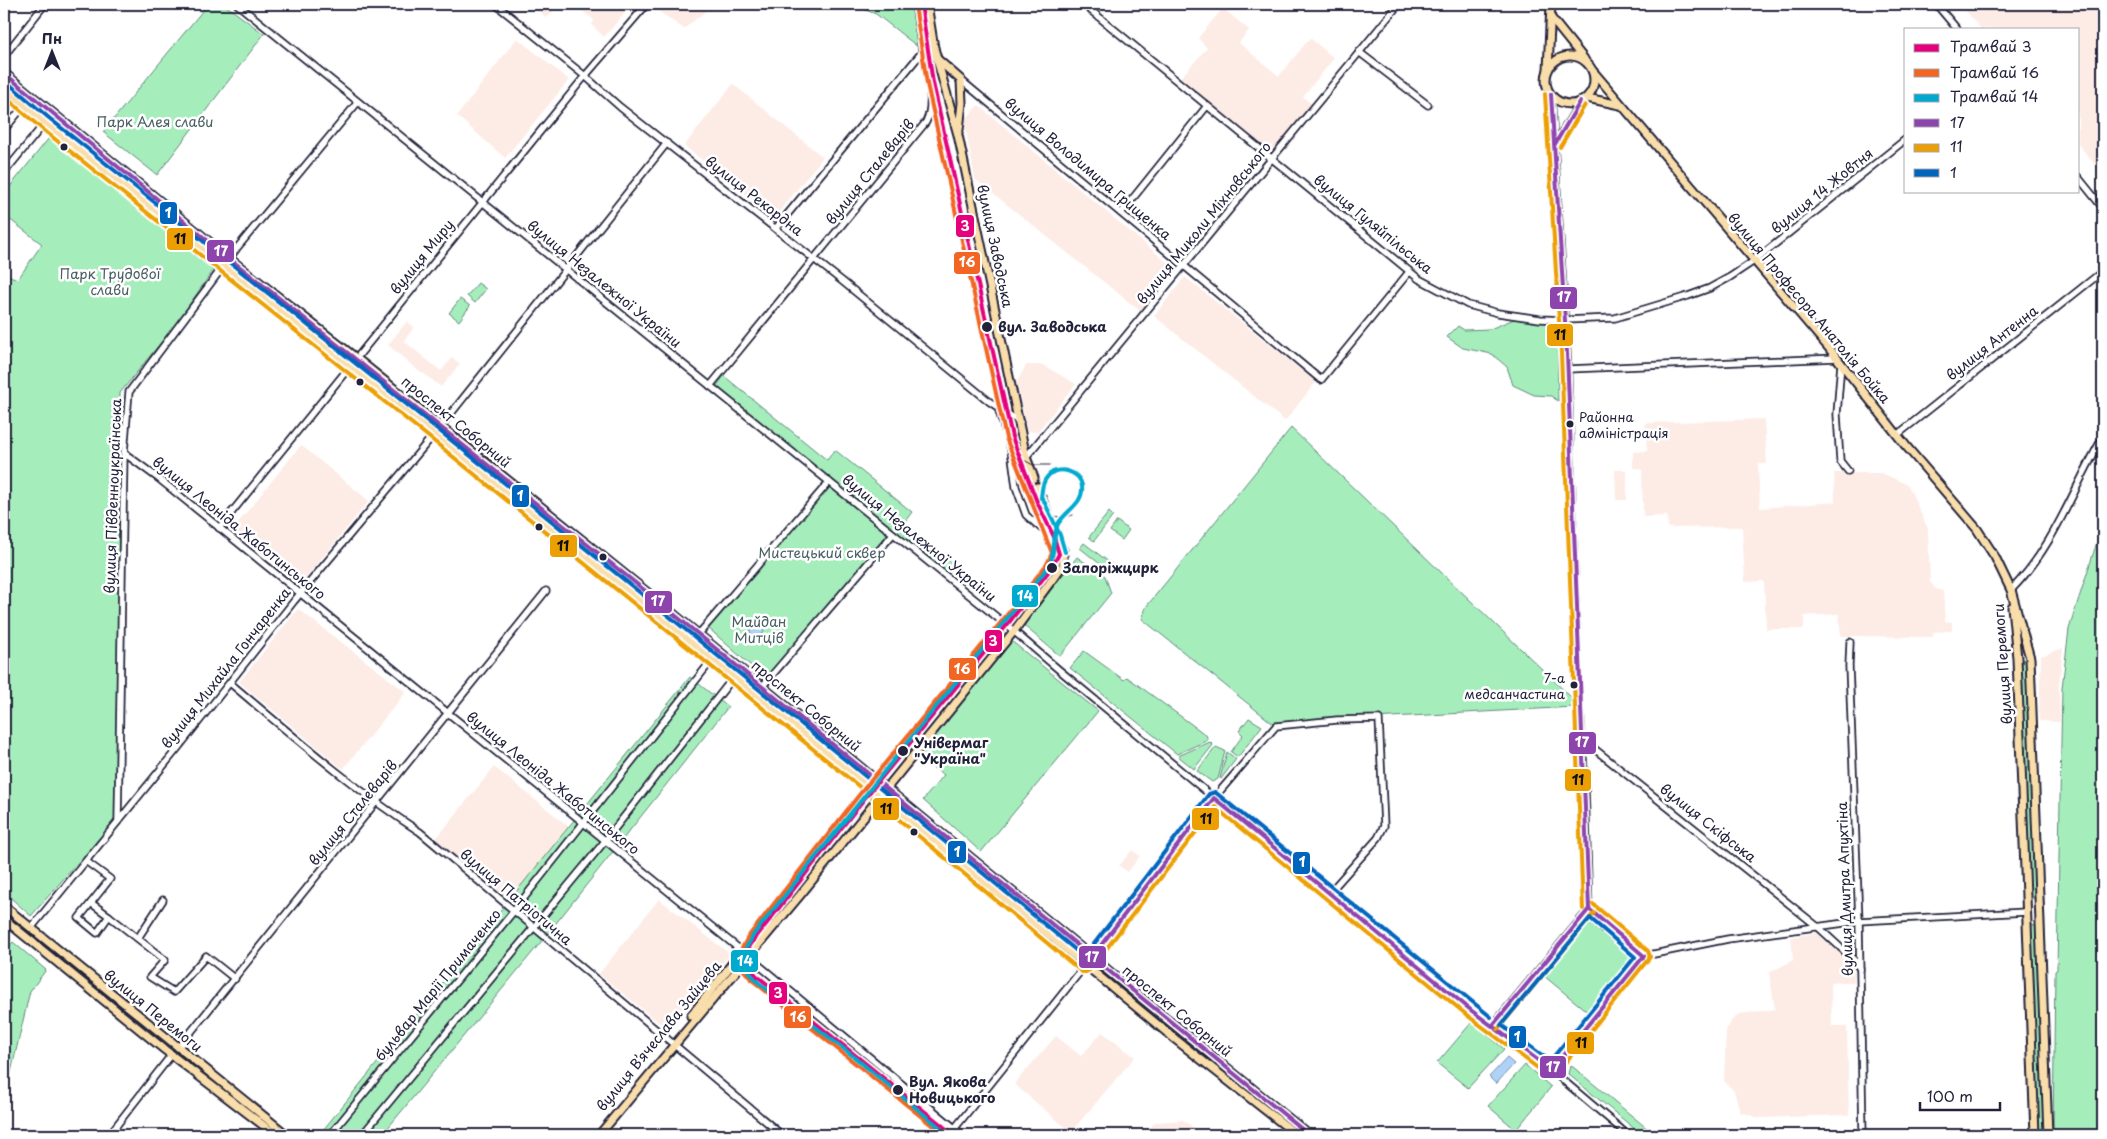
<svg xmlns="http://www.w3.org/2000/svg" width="2107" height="1139" font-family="'Playpen Sans',sans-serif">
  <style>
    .built { fill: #fdece6 }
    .green { fill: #a5eebc; stroke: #64887c }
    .water { fill: #afd3f8; stroke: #778cac }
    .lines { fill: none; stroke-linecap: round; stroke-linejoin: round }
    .minor-casing { stroke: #22223b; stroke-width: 9 }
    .major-casing { stroke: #22223b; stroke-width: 11 }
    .minor { stroke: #fff; stroke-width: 5.5 }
    .major { stroke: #f9deab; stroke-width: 7 }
    .tram { stroke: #22223b; stroke-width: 1 }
    .bus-1-casing { stroke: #fff; stroke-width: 8 }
    .bus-2-casing { stroke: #fff; stroke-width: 8 }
    .bus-3-casing { stroke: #fff; stroke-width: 8 }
    .bus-1 { stroke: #8e44ad; stroke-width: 4 }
    .bus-2 { stroke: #ec9f03; stroke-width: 4 }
    .bus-3 { stroke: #0065bd; stroke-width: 4 }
    .tram-1-casing { stroke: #fff; stroke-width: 8 }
    .tram-2-casing { stroke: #fff; stroke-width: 8 }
    .tram-3-casing { stroke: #fff; stroke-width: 8 }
    .tram-1 { stroke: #e5007d; stroke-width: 4 }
    .tram-2 { stroke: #f26522; stroke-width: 4 }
    .tram-3 { stroke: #00a9ce; stroke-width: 4 }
    .bus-dot { fill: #22223b; stroke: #fff; stroke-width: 2 }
    .labels { text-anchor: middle; stroke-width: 5; stroke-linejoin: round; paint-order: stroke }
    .bus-label { font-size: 13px; fill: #22223b; stroke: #fff; text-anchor: start }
    .park-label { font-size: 14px; fill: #495f62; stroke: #fff }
    .street-label { font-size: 14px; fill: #22223b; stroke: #fff }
    .stop-label { font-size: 14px; font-weight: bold; fill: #22223b; stroke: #fff; text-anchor: start }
    .line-badge { stroke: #fff; stroke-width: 2 }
    .badge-label { font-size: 14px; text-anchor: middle; font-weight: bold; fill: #fff }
    .pale-badge-label { font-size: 14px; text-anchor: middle; font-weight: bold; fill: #111 }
  </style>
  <rect width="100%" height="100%" fill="#fff"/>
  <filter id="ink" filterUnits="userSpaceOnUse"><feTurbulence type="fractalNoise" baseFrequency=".02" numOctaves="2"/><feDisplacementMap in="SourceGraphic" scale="10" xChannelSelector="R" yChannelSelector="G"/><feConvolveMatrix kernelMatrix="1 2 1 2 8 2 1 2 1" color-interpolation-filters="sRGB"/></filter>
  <g filter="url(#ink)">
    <g class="built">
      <path d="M537,4H560L547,18L536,9Z"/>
      <path d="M573,4H633L604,37L592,25L594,20Z"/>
      <path d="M648,4H714L684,29Z"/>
      <path d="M1960,4H2103V174L2078,144V29H1981Z"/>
      <path d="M1223,8L1249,30L1239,43L1279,76L1310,38L1334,58L1303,97L1313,105L1273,153L1180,78L1207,48L1198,38Z"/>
      <path d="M517,38L569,80L505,158L457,116Z"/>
      <path d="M733,84L823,157L775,217L684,146Z"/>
      <path d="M978,105L1174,268L1140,311L975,179L964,121Z"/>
      <path d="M1185,277L1316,382L1285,421L1154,316Z"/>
      <path d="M407,321L414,327L404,341L441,371L452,358L460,364L441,387L423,373L422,374L388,345Z"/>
      <path d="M1026,365H1043L1076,384L1037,432L1027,431L1017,382Z"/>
      <path d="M1764,419L1767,464H1758L1760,508L1835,502L1834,473H1882L1908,485L1928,529L1930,582L1936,589L1943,591L1945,621L1952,622V631L1933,632V637L1841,636L1839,614L1804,616V629H1766L1764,581L1745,582L1742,527L1668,528L1667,516L1643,517L1642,469L1633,468V452L1647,451L1645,423Z"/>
      <path d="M301,445L369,501L301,584L233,529Z"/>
      <path d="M1615,470H1627V500H1616Z"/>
      <path d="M298,609L406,692L343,769L239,682Z"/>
      <path d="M2063,648L2059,687L2060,722L2039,721L2041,656Z"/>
      <path d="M494,767L572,829L513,902L435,840Z"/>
      <path d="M1132,850L1140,856L1128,872L1119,866Z"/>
      <path d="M659,899L730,954L668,1030L599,974Z"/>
      <path d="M1817,933L1854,966V982H1831L1832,1026H1847L1849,1115L1759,1118L1740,1112L1734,1091L1724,1081L1726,1030L1731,1021L1739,1014L1775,1009L1769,973L1793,960L1791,937Z"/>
      <path d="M1102,1032L1135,1057L1071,1132L1014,1084L1056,1036L1081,1056Z"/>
      <path d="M1183,1120L1204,1135H1144L1155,1122Z"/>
    </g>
    <g class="green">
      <path d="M208,4H224L264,34L157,175L103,132Z"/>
      <path d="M850,4H916L923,51L876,14Z"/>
      <path d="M53,133L111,178L208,260L214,269L175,325L120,393L117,818L31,916L4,892V274L18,279L42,244L4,215V194Z"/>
      <path d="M478,283L486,289L475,303L467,296Z"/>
      <path d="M460,299L470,306L459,321L449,313Z"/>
      <path d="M1514,319L1557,324L1558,401L1551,396L1534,395L1513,385L1507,367L1492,354L1463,348L1447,337L1458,326L1464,330L1490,329Z"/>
      <path d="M724,376L827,460L835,450L912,512L903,524L953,564L946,573L716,387Z"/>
      <path d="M1291,428L1574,700V707L1337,720L1276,726L1142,619L1146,607Z"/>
      <path d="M829,482L893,534L767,680L706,626Z"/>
      <path d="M1109,512L1113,516L1094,541L1089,537Z"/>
      <path d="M1117,521L1129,530L1122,540L1110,531Z"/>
      <path d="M2103,534V1135L2053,1134L2055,971L2057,970L2062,688L2069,629L2096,545Z"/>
      <path d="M1084,543L1114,566L1110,572L1080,548Z"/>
      <path d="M1077,557L1105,576L1111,593L1060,656L1023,625Z"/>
      <path d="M1010,640L1098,711L981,852L923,800L944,775L916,756Z"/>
      <path d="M1084,651L1124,680L1127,677L1206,735L1208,740L1177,754L1070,668Z"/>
      <path d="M2022,659L2027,661L2035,872L2034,899L2029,896Z"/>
      <path d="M690,677L728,707L541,942L382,1135H319Z"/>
      <path d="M1249,718L1262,726L1238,757L1231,752L1243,735L1239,731Z"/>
      <path d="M1210,742L1213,745L1194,769L1178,756Z"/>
      <path d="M1216,747L1225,751L1218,779L1212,782L1197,771Z"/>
      <path d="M1227,752L1236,759L1221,779L1220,778Z"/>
      <path d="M936,845L1075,960L1073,962L933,849Z"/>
      <path d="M1588,922L1634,960L1590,1014L1544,976Z"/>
      <path d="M2032,925L2037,927L2045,1135H2038L2030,928Z"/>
      <path d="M13,942L46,970L30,991L4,1102V950L5,951Z"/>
      <path d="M1472,1022L1504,1049L1468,1088L1437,1063Z"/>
      <path d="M1525,1065L1551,1087L1516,1130L1488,1106Z"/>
      <path d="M1570,1066L1573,1067L1655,1135H1642L1568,1074Z"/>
    </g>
    <g class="water">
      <circle cx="757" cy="630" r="7"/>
      <path d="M1507,1058L1514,1064L1496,1084L1489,1077Z"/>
    </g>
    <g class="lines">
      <g class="minor-casing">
        <g id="minor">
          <path d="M237,4L1009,627L1058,669L1352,912L1472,1011L1551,1070L1628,1135"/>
          <path d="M495,4L585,76L620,107L842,281L990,402L1020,422"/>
          <path d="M1083,4L1419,279L1468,305L1498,313L1540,319L1565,320L1615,318L1688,296L1710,288L1730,277L1754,261L1906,139"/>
          <path d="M1936,4L1957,29"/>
          <path d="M1359,52L1428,105"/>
          <path d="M4,56L45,4"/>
          <path d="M961,80L1321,380L1409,272"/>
          <path d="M1551,94L1567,353L1579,691L1585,786L1589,909"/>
          <path d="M4,130L32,96"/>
          <path d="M1555,144L1580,102"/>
          <path d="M4,173L53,113"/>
          <path d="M2078,177L2103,208"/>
          <path d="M1121,213L1207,106"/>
          <path d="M776,228L923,51"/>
          <path d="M1841,363L1837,414L1840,461L1848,471"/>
          <path d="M1568,369L1837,358"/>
          <path d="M710,386L926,122C936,102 926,73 923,51"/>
          <path d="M998,408L1011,450L1016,487L1026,515L1052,538L1056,551"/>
          <path d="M1897,435L2103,271"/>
          <path d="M124,453L158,478L748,956L963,1135"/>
          <path d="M1026,457L1399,4"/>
          <path d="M219,528L585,76L647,4"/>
          <path d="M2011,590C2054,547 2073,489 2103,437"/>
          <path d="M1850,642L1849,666L1859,921L1863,1135"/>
          <path d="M691,643L829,482"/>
          <path d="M230,683C292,735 352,788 420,832L782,1135"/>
          <path d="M755,695L893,534"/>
          <path d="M1582,739L1818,927L1854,960L1860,969"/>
          <path d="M118,821L124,453L129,392L237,248L358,102"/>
          <path d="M87,862L110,879L79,918L97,933L109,916L165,960L150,977L174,992L206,956L235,979"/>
          <path d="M91,903L109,916"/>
          <path d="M32,927L178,748L294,601L441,426L667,143"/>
          <path d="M138,938L163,900"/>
          <path d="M1644,956L1728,939L1859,921L2026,912"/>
          <path d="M1493,1025L1589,909"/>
          <path d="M178,1048L546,591"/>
          <path d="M1551,1070L1644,956L1589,909"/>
          <path d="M955,1128L1091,958L1214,798L1276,726L1337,720L1379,719L1384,826L1378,838L1329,893"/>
          <path d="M109,1135L172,1054"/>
          <path d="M330,1135L513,912L719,651"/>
          <path d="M362,1135L605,841L740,669"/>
        </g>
      </g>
      <g class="major-casing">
        <g id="major">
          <path d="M916,4L923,51L934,48L958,135L1026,457L1034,478"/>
          <path d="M927,4L934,48"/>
          <path d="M1551,18L1584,59"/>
          <circle cx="1570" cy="80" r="24"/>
          <path d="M937,59L961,80L962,103L959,130"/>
          <path d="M1548,70L1551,4"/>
          <path d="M1592,70L1829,348L1906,446L1977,529L1995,557L2011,590L2030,658L2048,1135"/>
          <path d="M4,73L230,259L356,358L648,593L1309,1135"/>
          <path d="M4,88L45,123L434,433L865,783L1175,1039L1297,1135"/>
          <path d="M1587,98L1620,105"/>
          <path d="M2012,607L2017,658L2035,1135"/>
          <path d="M4,906L287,1135"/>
          <path d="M4,919L165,1050L276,1135"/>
          <path d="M691,1016L871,787L1005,624L1055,558L1056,551L1063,550"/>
          <path d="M599,1135L801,894L1014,631L1063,565V550L1037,487"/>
        </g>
      </g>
      <use href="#minor" class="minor"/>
      <use href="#major" class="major"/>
      <g class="tram">
        <path d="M1024,460L1033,465H1050"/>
        <path d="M1038,505C1048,517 1059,519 1073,515"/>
      </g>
      <g class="bus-1-casing">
        <g id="bus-1">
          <path d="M4,73L230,259L648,593L1309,1135"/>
          <path d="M1551,94L1567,353L1589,909"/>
          <path d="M1555,144L1580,102"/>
          <path d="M1085,966L1214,798L1472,1011L1551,1070L1644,956L1589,909"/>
          <path d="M1493,1025L1589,909"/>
        </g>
      </g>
      <g class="bus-2-casing">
        <g id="bus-2">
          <path d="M1545,94L1561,353L1583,909"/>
          <path d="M4,96L41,128L430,438L861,788L1082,972H1086L1090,970L1215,807L1468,1016L1547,1075L1552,1076L1556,1074L1650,957L1648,951L1593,904"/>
          <path d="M1560,147L1585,105"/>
          <path d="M1498,1029L1594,913"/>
        </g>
      </g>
      <g class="bus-3-casing">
        <g id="bus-3">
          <path d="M8,83L49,118C396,395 743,673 1084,957L1209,794L1215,792L1491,1017"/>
          <path d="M1590,918L1635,957L1550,1061L1501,1025Z"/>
        </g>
      </g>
      <use href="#bus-1" class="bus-1"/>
      <use href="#bus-2" class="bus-2"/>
      <use href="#bus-3" class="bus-3"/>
      <g class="tram-1-casing">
        <path id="tram-1" d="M921,4L933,83L1012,437L1037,502L1054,537L1059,554L1052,567L1007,625L864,799L753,941L745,954L747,964L756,975L954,1135"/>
      </g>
      <g class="tram-2-casing">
        <path id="tram-2" d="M915,5L927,84L1006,438L1052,553L1047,564L1002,621L859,795L748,937L739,954L741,967L752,980L944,1135"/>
      </g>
      <g class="tram-3-casing">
        <g id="tram-3">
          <path d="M1043,499L1060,535L1065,552"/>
          <path d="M949,1135L853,1056L759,983L750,973L742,955L754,934L1049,566C1056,552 1052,537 1058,524C1066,510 1084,504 1082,486C1080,471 1058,465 1048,476C1042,482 1042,490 1041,498"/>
        </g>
      </g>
      <use href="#tram-1" class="tram-1"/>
      <use href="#tram-2" class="tram-2"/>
      <use href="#tram-3" class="tram-3"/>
    </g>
  </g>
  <g class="bus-dot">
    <circle cx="64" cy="147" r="4.5"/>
    <circle cx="987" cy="327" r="6"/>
    <circle cx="360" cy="382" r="4.5"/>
    <circle cx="1570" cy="424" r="4.5"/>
    <circle cx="539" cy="527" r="4.5"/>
    <circle cx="603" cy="557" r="4.5"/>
    <circle cx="1052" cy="568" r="6"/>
    <circle cx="1574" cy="685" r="4.5"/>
    <circle cx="903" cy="751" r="6"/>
    <circle cx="914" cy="832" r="4.5"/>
    <circle cx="898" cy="1090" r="6"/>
  </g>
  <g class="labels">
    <g class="bus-label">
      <text x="1579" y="422">Районна<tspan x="1579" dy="16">адміністрація</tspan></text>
      <text x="1565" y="683" text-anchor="end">7-а<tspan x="1565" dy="16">медсанчастина</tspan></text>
    </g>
    <g class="park-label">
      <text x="155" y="127">Парк Алея слави</text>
      <text x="110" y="279">Парк Трудової<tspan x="110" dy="16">слави</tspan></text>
      <text x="822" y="558">Мистецький сквер</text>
      <text x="759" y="627">Майдан<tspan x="759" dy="16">Митців</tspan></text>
    </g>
    <g class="street-label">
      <text transform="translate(1088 169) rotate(40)" y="5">вулиця Володимира Грищенка</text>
      <text transform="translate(870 172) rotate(-51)" y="5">вулиця Сталеварів</text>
      <text transform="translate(1822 191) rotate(-39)" y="5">вулиця 14 Жовтня</text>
      <text transform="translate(754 196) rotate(38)" y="5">вулиця Рекордна</text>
      <text transform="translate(1204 223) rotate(-51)" y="5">вулиця Миколи Міхновського</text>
      <text transform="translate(1373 224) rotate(39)" y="5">вулиця Гуляйпільська</text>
      <text transform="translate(995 246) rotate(78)" y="5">вулиця Заводська</text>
      <text transform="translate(422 257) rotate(-51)" y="5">вулиця Миру</text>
      <text transform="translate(604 284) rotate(39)" y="5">вулиця Незалежної України</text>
      <text transform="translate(1809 308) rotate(50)" y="5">вулиця Професора Анатолія Бойка</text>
      <text transform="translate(1992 343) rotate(-38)" y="5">вулиця Антенна</text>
      <text transform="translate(456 422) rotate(39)" y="5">проспект Соборний</text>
      <text transform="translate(113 496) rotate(-88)" y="5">вулиця Південноукраїнська</text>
      <text transform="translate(239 528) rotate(39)" y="5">вулиця Леоніда Жаботинського</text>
      <text transform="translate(919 538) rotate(39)" y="5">вулиця Незалежної України</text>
      <text transform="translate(2003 664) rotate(-94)" y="5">вулиця Перемоги</text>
      <text transform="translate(226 668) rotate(-52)" y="5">вулиця Михайла Гончаренка</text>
      <text transform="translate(806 706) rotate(39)" y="5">проспект Соборний</text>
      <text transform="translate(553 783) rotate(39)" y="5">вулиця Леоніда Жаботинського</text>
      <text transform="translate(353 813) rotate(-51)" y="5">вулиця Сталеварів</text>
      <text transform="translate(1708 823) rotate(38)" y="5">вулиця Скіфська</text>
      <text transform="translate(1845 889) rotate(-92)" y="5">вулиця Дмитра Апухтіна</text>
      <text transform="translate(516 897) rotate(40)" y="5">вулиця Патріотична</text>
      <text transform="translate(438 985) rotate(-51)" y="5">бульвар Марії Примаченко</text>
      <text transform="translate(153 1011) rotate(39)" y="5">вулиця Перемоги</text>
      <text transform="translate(1177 1011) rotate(39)" y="5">проспект Соборний</text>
      <text transform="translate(659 1036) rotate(-51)" y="5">вулиця Вʼячеслава Зайцева</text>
    </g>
    <g class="stop-label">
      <text x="998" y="332">вул. Заводська</text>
      <text x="1063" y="573">Запоріжцирк</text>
      <text x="914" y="748">Універмаг<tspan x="914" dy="16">"Україна"</tspan></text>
      <text x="909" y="1087">Вул. Якова<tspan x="909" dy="16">Новицького</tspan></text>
    </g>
  </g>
  <g class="line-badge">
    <rect x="159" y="201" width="19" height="24" rx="5" fill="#0065bd"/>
    <rect x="955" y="214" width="20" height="24" rx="5" fill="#e5007d"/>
    <rect x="166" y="227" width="28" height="24" rx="5" fill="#ec9f03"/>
    <rect x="206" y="239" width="29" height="24" rx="5" fill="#8e44ad"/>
    <rect x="953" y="251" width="28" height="24" rx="5" fill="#f26522"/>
    <rect x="1549" y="286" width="29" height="24" rx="5" fill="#8e44ad"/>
    <rect x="1546" y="323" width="28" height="24" rx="5" fill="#ec9f03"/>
    <rect x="511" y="484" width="19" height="24" rx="5" fill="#0065bd"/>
    <rect x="549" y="534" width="29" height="24" rx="5" fill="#ec9f03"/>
    <rect x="1011" y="584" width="28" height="24" rx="5" fill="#00a9ce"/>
    <rect x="644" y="590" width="29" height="24" rx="5" fill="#8e44ad"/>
    <rect x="984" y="629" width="19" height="24" rx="5" fill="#e5007d"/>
    <rect x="948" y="657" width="29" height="24" rx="5" fill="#f26522"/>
    <rect x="1568" y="731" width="29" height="24" rx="5" fill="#8e44ad"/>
    <rect x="1564" y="768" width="28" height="24" rx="5" fill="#ec9f03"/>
    <rect x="872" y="797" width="28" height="24" rx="5" fill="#ec9f03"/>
    <rect x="1191" y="807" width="29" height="24" rx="5" fill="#ec9f03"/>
    <rect x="947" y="840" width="20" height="24" rx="5" fill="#0065bd"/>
    <rect x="1292" y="851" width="19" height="24" rx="5" fill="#0065bd"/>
    <rect x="1078" y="945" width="29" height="24" rx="5" fill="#8e44ad"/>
    <rect x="730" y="949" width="29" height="24" rx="5" fill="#00a9ce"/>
    <rect x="768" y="981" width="20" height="24" rx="5" fill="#e5007d"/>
    <rect x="783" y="1005" width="29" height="24" rx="5" fill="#f26522"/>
    <rect x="1508" y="1025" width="19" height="24" rx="5" fill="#0065bd"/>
    <rect x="1566" y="1031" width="29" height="24" rx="5" fill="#ec9f03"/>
    <rect x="1539" y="1055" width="28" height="24" rx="5" fill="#8e44ad"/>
  </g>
  <g class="badge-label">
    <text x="168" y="218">1</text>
    <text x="965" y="231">3</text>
    <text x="221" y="256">17</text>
    <text x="967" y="267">16</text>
    <text x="1564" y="302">17</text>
    <text x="520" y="501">1</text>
    <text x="1025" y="601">14</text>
    <text x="658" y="606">17</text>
    <text x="993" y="646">3</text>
    <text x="962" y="674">16</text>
    <text x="1582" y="747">17</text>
    <text x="957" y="857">1</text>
    <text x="1302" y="867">1</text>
    <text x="1092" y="962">17</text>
    <text x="745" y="966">14</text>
    <text x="778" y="998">3</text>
    <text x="798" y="1022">16</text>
    <text x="1517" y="1042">1</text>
    <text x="1553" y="1072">17</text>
  </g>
  <g class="pale-badge-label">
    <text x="180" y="244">11</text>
    <text x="1560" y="340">11</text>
    <text x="563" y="551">11</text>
    <text x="1578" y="785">11</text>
    <text x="886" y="814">11</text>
    <text x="1206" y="824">11</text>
    <text x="1581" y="1048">11</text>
  </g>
  <rect width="2107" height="1139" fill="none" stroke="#fff" stroke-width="20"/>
  <rect x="10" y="10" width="2087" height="1119" fill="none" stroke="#22223b" stroke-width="2" filter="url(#ink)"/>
  <rect x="1904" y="28" width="175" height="165" fill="#ffffff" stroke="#a7a7b1"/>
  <rect x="1914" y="44" width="25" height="8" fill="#e5007d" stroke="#a7a7b1"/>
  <text x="1950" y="52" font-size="15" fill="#22223b">Трамвай 3</text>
  <rect x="1914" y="69" width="25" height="8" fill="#f26522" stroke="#a7a7b1"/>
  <text x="1950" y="78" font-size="15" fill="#22223b">Трамвай 16</text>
  <rect x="1914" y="94" width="25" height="8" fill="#00a9ce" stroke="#a7a7b1"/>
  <text x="1950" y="102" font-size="15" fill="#22223b">Трамвай 14</text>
  <rect x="1914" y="119" width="25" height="8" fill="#8e44ad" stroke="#a7a7b1"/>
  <text x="1950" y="128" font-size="15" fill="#22223b">17</text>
  <rect x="1914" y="144" width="25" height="8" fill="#ec9f03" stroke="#a7a7b1"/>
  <text x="1950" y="152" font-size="15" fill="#22223b">11</text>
  <rect x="1914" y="169" width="25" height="8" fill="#0065bd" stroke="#a7a7b1"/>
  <text x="1950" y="178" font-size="15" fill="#22223b">1</text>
  <g transform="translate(52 52)" stroke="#ffffff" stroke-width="4" paint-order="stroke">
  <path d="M0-4L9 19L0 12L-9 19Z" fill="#22223b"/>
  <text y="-8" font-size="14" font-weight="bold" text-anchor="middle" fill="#22223b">Пн</text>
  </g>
  <path d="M1920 1102v8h80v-8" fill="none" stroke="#22223b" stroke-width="2.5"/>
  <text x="1927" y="1102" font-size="15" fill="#22223b" stroke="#ffffff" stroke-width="4" paint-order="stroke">100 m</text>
</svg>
